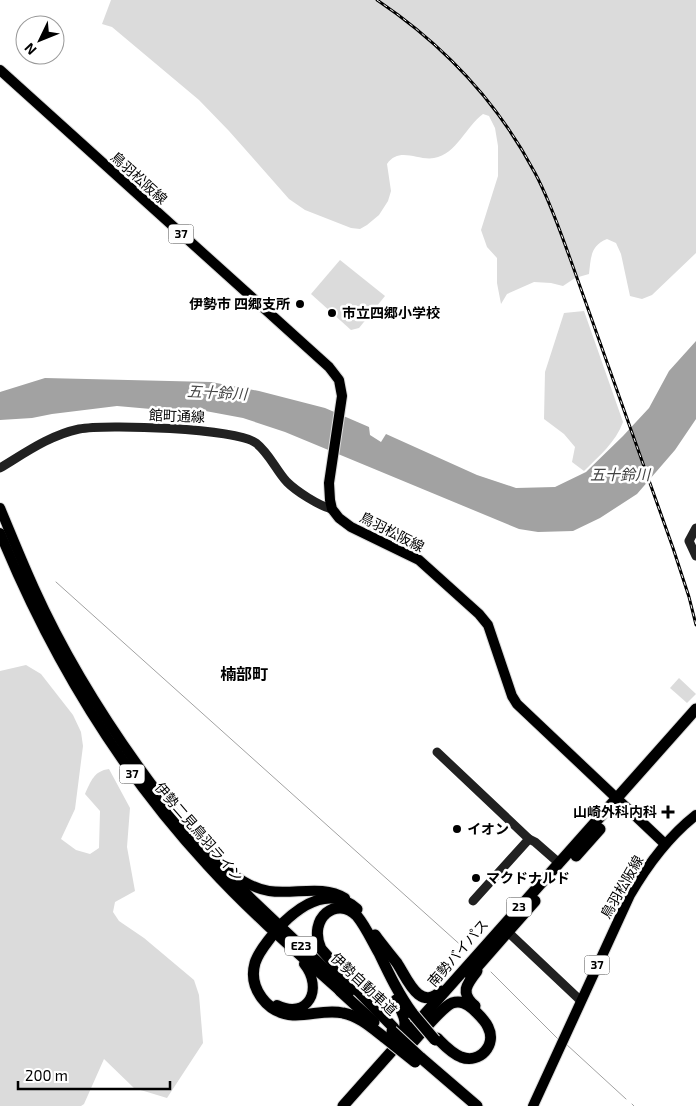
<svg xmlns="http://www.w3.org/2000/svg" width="696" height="1106" font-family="'Exo 2','Noto Sans JP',sans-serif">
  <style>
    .green { fill: #dbdbdb }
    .water { fill: #a2a2a2 }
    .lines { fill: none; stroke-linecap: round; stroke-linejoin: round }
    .stream { stroke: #a2a2a2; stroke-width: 1 }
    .primary-casing { stroke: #dbdbdb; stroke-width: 12 }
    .highway-casing { stroke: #dbdbdb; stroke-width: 13 }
    .secondary { stroke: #212121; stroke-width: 9 }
    .primary { stroke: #000; stroke-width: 10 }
    .highway { stroke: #000; stroke-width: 11 }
    .rail-casing { stroke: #000; stroke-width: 3 }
    .rail { stroke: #fff; stroke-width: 1; stroke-dasharray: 4; stroke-linecap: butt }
    .highway-bridge-casing { stroke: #dbdbdb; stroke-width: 13; stroke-linecap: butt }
    .highway-bridge { stroke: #000; stroke-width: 11 }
    .poi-dot { fill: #000; stroke: #fff; stroke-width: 2 }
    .labels { text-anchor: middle; stroke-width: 5; stroke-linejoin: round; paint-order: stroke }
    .shield { fill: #fff; stroke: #4c4c4c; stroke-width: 1 }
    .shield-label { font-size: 12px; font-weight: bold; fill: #000 }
    .street-label { font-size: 14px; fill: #000; stroke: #fff }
    .poi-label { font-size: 14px; font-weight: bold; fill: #000; stroke: #fff; text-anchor: start }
    .water-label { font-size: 15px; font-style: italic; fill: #434343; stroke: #fff }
    .quarter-label { font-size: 16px; font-weight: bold; fill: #000; stroke: #fff }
  </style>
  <rect width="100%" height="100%" fill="#fff"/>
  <g class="green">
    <path d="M111,0H696V253L652,295L642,299L630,296L621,254L616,243L607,239C590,246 591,258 589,274L575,278L563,286L551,283L534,282L507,294L501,304L497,283V258L487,247L481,230L498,176V146L495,128L489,116L483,114C466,126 457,154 434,158C418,161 399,146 387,164L391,191L388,201L379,215L367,225L360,229L351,228L305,210L289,199L229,131L199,100L112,27L102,24Z"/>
    <path d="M340,260L385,296L359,328L351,330L311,294Z"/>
    <path d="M584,311L623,422C616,442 599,456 584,471L572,462L575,447L564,434L544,419L545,372L564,313Z"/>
    <path d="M26,665L41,674L73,715L81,732L83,746L75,809L61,839L76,850L90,854L99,848L100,811L85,794C91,781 94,771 109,769L130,808L127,847L135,891L115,902L113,912L119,921L144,938L194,980L199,995L203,1043L167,1098L134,1088L104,1059L84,1104L81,1106H0V671Z"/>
    <path d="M679,678L696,694L687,703L670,688Z"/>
  </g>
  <path class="water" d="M696,341V419L675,450L637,494L600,518L573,531L538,532L519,529L285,432L243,418L200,410L151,409L117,406L52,414L32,418L0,420V392L45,378L211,382L259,391L325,408L369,427L370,435L381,442L386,434L477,475L516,488L555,487L586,472L623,436L649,408L669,371Z"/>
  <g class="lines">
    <g class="stream">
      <path d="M56,582L465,949"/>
      <path d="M491,972L558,1039"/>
      <path d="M566,1044L626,1099"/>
      <path d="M632,1104L634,1106"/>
    </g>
    <g class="primary-casing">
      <g id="primary">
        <path d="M0,70L329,367L339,380L342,396L329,483L330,500L332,509L339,518L351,527L419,560L479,614L488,625L512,696L517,704L665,844"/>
        <path d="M0,508C11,534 22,562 34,588C67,661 110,729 158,793C176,816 195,843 218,862"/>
        <path d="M0,533C50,655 118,769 208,866C249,911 295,951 340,991"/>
        <path d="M231,873C242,881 255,889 269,891C294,895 322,884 345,898"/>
        <path d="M277,1005C308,1020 324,989 304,964"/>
        <path d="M533,1106L630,895C648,864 668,837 696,815"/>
      </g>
    </g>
    <g class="highway-casing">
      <g id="highway">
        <path d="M576,856L600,829"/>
        <path d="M213,858L250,898L349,992"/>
        <path d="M282,924C302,904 331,886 357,909"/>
        <path d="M375,935C382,945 390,954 397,963C407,978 419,1012 441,991"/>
        <path d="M271,937C265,945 258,953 255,963C248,988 267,1013 293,1015C310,1016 326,1009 343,1013C359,1016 372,1028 385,1038"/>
        <path d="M470,975L535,901"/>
        <path d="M340,991L374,1022"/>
        <path d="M396,1000C403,1014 410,1023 400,1038"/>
        <path d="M475,1006C460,993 466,985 477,971"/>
        <path d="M394,1028L359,992L321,949C307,918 337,895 357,916C366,927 372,941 379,953C389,974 399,995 413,1014"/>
        <path d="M403,1052C416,1041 439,1009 452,1003C461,1000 467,1004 473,1009C478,1014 485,1020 488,1027C497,1045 480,1064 461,1057C451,1053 444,1045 437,1038"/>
        <path d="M420,1057L477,1106"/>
        <path d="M343,1106L696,709"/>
      </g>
    </g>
    <g class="secondary">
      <path d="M0,468C25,453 50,435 79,429C105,424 237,428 256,443C269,453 276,470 287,482C296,491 319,506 332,509"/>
      <path d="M696,528L689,541L696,556"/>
      <path d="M437,752L529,839L535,842L559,863"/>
      <path d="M473,901L529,839"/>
      <path d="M508,932L580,1000"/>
    </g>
    <use href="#primary" class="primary"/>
    <use href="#highway" class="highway"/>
    <g class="rail-casing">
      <path id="rail" d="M377,0C444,45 497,101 535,173C550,201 560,231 571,261L673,548L689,597L696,625"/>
    </g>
    <use href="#rail" class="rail"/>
    <g class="highway-bridge-casing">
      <g id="highway-bridge">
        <path d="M413,1014L435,1040"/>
        <path d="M392,1031L420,1057"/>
        <path d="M385,1038L415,1062"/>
      </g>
    </g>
    <use href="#highway-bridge" class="highway-bridge"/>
  </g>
  <g class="poi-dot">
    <circle cx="300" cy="304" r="5"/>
    <circle cx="332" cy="313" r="5"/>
    <path d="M665.5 804.5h5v5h5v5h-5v5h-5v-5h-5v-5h5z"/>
    <circle cx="457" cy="829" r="5"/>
    <circle cx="476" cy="878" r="5"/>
  </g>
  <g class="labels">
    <g class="shield">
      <rect x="168.5" y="224.5" width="25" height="19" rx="4"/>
      <rect x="119.5" y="764.5" width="25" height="19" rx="4"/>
      <rect x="506.5" y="897.5" width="25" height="19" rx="4"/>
      <rect x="285" y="936.5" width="32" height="19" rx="4"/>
      <rect x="584.5" y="955.5" width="25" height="19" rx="4"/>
    </g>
    <g class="shield-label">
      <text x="181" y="238">37</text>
      <text x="132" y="778">37</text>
      <text x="519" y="911">23</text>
      <text x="301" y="950">E23</text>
      <text x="597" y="969">37</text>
    </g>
    <g class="street-label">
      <text transform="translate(139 178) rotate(42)" y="5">鳥羽松阪線</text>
      <text transform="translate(177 416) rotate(2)" y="5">館町通線</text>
      <text transform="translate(392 532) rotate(27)" y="5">鳥羽松阪線</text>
      <text transform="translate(199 832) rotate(49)" y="5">伊勢二見鳥羽ライン</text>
      <text transform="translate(622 887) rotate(-60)" y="5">鳥羽松阪線</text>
      <text transform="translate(458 953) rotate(-49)" y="5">南勢バイパス</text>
      <text transform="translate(364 984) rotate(43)" y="5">伊勢自動車道</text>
    </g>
    <g class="poi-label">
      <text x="290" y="309" text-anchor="end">伊勢市 四郷支所</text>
      <text x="342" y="318">市立四郷小学校</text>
      <text x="657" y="817" text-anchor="end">山崎外科内科</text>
      <text x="467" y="834">イオン</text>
      <text x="486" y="883">マクドナルド</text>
    </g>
    <g class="water-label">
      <text transform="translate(217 393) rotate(3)" y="5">五十鈴川</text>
      <text x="620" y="480">五十鈴川</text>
    </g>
    <g class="quarter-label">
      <text x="244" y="680">楠部町</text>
    </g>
  </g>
  <g transform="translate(40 40) rotate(227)"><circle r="24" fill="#ffffff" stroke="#999999"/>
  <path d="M0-4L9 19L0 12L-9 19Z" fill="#000000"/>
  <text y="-8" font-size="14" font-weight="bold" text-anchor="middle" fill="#000000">N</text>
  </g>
  <path d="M18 1081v8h152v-8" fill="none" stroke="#000000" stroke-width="2.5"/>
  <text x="25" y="1081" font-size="15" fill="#000000" stroke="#ffffff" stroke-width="4" paint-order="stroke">200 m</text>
</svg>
